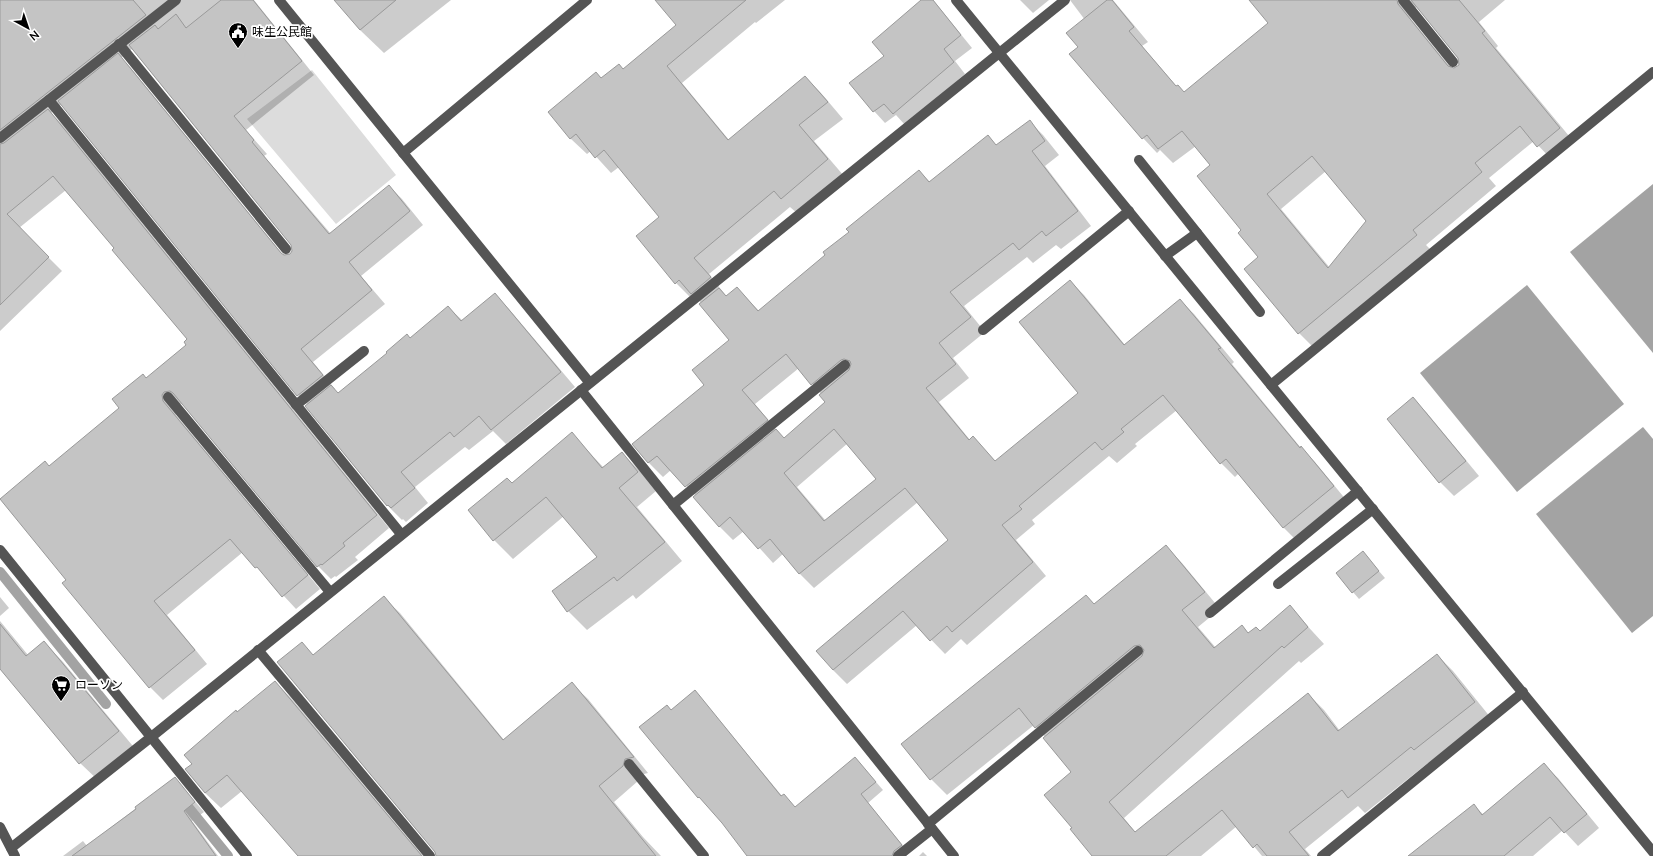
<svg xmlns="http://www.w3.org/2000/svg" width="1653" height="856" font-family="Lato,'Noto Sans JP',sans-serif">
  <style>
    .green { fill: #dcdcdc }
    .water { fill: #a3a3a3 }
    .shadow { fill: #0003; fill-rule: evenodd }
    .lines { fill: none; stroke-linecap: round; stroke-linejoin: round }
    .stream { stroke: #a3a3a3; stroke-width: 10 }
    .building { fill: #c4c4c4; stroke: #999; fill-rule: evenodd }
    .minor { stroke: #555; stroke-width: 10 }
    .labels { text-anchor: middle; stroke-width: 3.5; stroke-linejoin: round; paint-order: stroke }
    .poi-label { font-size: 12px; fill: #000; stroke: #fff; text-anchor: start }
  </style>
  <rect width="100%" height="100%" fill="#fff"/>
  <path class="green" d="M312,70L396,175L336,224L247,119Z"/>
  <g class="water">
    <path d="M1653,184V353L1570,252Z"/>
    <path d="M1527,285L1624,404L1517,492L1420,373Z"/>
    <path d="M1643,427L1653,439V616L1632,633L1536,514Z"/>
  </g>
  <g class="shadow">
    <path d="M0,0H254L314,75L246,130L267,154L264,156L331,234L389,186L402,199L423,225L361,276L385,304L313,362L335,389L334,390L338,394L410,339L448,307L463,321L495,294L509,309L575,387L506,444L493,431L469,450L465,447L415,487L428,503L406,522L403,519L402,520L388,506L307,406L308,405L298,395L62,104L51,113L61,123L389,528L355,557L358,560L336,577L335,576L331,579L318,566L183,404L177,405L175,409L176,415L320,589L296,609L243,552L167,615L207,664L163,700L150,687L64,583L67,580L49,467L121,408L146,379L188,345L189,339L66,190L19,228L62,271L0,331ZM132,49L292,244L294,248L291,254L284,256L131,68L121,58Z"/>
    <path d="M336,0H451L384,53L360,30Z"/>
    <path d="M656,0H785L756,23L755,22L682,83L729,140L805,77L821,93L843,119L814,141L844,176L798,214L790,207L709,274L727,297L737,288L759,311L826,255L850,232L919,171L930,182L988,136L997,146L1029,121L1043,135L1059,155L1045,166L1091,226L1061,249L1056,245L1033,263L1027,257L964,306L985,332L953,358L969,378L939,402L970,440L973,438L996,462L1079,393L1070,281L1084,295L1125,345L1180,300L1194,314L1234,362L1232,364L1301,448L1315,462L1347,501L1298,542L1284,528L1239,473L1235,477L1221,463L1177,410L1135,444L1137,446L1117,463L1109,456L1032,520L1035,524L1016,540L1046,576L967,645L961,639L945,654L917,625L847,684L833,670L950,540L918,502L814,588L800,574L784,553L773,563L744,531L733,540L719,526L696,496L671,470L663,477L649,463L634,444L705,385L730,340L701,303L695,296L692,299L676,283L660,218L619,167L611,173L591,151L587,154L571,139L549,112L596,73L602,79L619,65L624,70L677,25ZM799,368L821,394L826,402L784,439L755,404ZM848,443L877,479L826,521L797,487Z"/>
    <path d="M922,0H933L972,48L955,61L965,74L905,125L896,115L885,123L874,111Z"/>
    <path d="M1020,0H1049L1033,13Z"/>
    <path d="M1070,0H1113L1148,42L1142,46L1177,87L1185,93L1269,23L1264,0H1505L1479,22L1498,46L1496,48L1574,142L1552,160L1534,141L1489,178L1496,186L1426,245L1431,250L1313,347L1299,333L1260,257L1243,231L1211,165L1196,146L1173,163L1160,150L1157,153L1143,138L1079,47L1085,20ZM1417,7L1460,61V65L1455,69L1451,68L1412,20L1410,16L1413,9ZM1326,171L1367,221L1330,268L1281,209Z"/>
    <path d="M1413,399L1427,413L1479,476L1454,496L1440,482L1388,419Z"/>
    <path d="M572,434L604,468L622,453L641,472L656,491L637,507L682,561L636,599L633,595L587,630L568,611L598,557L564,516L513,559L494,540L469,510L512,484Z"/>
    <path d="M1166,547L1182,563L1220,609L1198,627L1216,648L1242,627L1249,634L1260,632L1290,607L1324,644L1301,663L1299,661L1124,818L1136,833L1308,694L1324,710L1340,731L1437,655L1453,671L1491,718L1431,766L1428,763L1365,813L1358,806L1305,849L1311,856H1262L1237,826L1201,856H1093L1073,828V772L1045,737L1034,725L947,795L931,779L1095,605Z"/>
    <path d="M1363,553L1385,578L1359,599L1353,592Z"/>
    <path d="M0,597L9,608L0,616Z"/>
    <path d="M384,598L400,613L504,740L572,684L588,699L648,773L640,775L638,781L614,802L643,837L661,856H437L302,643L314,656Z"/>
    <path d="M0,621L28,655L44,642L63,662L137,751L100,782L80,763L0,668Z"/>
    <path d="M275,682L291,698L423,856H299L242,791L221,808L205,793L187,769Z"/>
    <path d="M695,691L782,796L795,808L862,766L883,790L868,803L909,853L906,856H749L722,822L699,797L640,727L671,711Z"/>
    <path d="M1544,765L1558,778L1599,828L1578,846L1563,830L1533,856H1434L1473,805L1484,815Z"/>
    <path d="M175,778L204,812L192,821L218,856H63L83,841L87,846Z"/>
    <path d="M923,852L927,856H919Z"/>
  </g>
  <g class="lines">
    <g class="stream">
      <path d="M0,572L106,704"/>
      <path d="M180,797L228,856"/>
    </g>
  </g>
  <g class="building">
    <path d="M0,0H133L146,15L0,130Z"/>
    <path d="M221,0H253L302,61L234,116L254,140L252,142L329,234L389,185L410,211L349,262L372,290L301,349L323,375L297,396L58,101L118,53L281,253L284,255L290,254L292,251L291,245L129,45L155,25L158,29L176,14L186,28Z"/>
    <path d="M334,0H396L360,30Z"/>
    <path d="M655,0H746L667,66L728,140L805,76L828,102L799,125L828,159L781,199L774,191L694,258L711,277L691,294L679,280L675,284L636,236L659,217L604,150L595,158L576,134L570,139L548,112L596,72L601,78L619,64L623,69L676,25Z"/>
    <path d="M921,0H933L961,35L944,49L954,62L893,114L884,104L873,112L849,83L884,56L872,42Z"/>
    <path d="M1107,0H1112L1134,27L1129,31L1176,86L1178,85L1184,92L1268,23L1249,0H1397L1398,4L1448,66L1454,68L1459,65L1458,58L1411,0H1459L1485,31L1482,33L1560,128L1537,147L1520,126L1475,163L1482,172L1413,230L1417,235L1298,334L1244,269L1258,257L1238,233L1241,230L1197,176L1210,165L1182,131L1158,149L1147,135L1142,139L1069,54L1078,47L1066,33ZM1312,156L1366,221L1328,268L1267,194Z"/>
    <path d="M48,109L377,515L343,543L345,546L322,565L321,564L317,567L173,393L170,391L164,392L162,395L163,401L308,575L282,597L257,567L255,568L230,539L154,601L195,650L149,688L62,583L66,580L0,499L45,461L49,466L119,408L112,399L143,374L146,378L186,345L184,342L187,339L112,250L114,248L53,176L7,214L49,257L0,305V144L4,143Z"/>
    <path d="M1030,120L1045,141L1032,151L1078,211L1046,236L1042,231L1019,250L1013,243L950,292L971,317L939,343L956,364L926,388L969,440L973,436L995,461L1078,393L1019,322L1070,280L1124,345L1180,299L1221,348L1218,349L1300,448L1301,446L1334,486L1283,528L1226,459L1220,464L1163,395L1121,429L1124,432L1102,450L1095,442L1019,506L1022,509L1002,525L1033,562L952,632L947,626L930,641L903,611L833,670L816,651L948,540L905,488L799,574L770,539L758,549L730,517L719,527L693,497L776,429L784,438L825,402L819,395L849,370L851,364L850,361L844,359L841,360L811,385L786,354L742,390L768,420L685,487L657,456L648,463L632,444L704,385L692,370L729,340L699,304L719,288L726,296L737,287L758,311L825,255L823,252L849,232L846,229L919,170L929,182L988,135L996,145ZM834,429L876,479L824,521L784,473Z"/>
    <path d="M495,293L561,372L491,430L479,416L454,437L450,432L401,472L415,488L391,508L388,505L387,506L305,406L331,385L338,393L387,353L386,352L407,334L410,338L448,306L461,321Z"/>
    <path d="M1413,397L1466,461L1439,483L1387,419Z"/>
    <path d="M572,432L602,468L622,452L638,472L619,488L665,542L617,581L614,577L567,612L552,591L597,557L546,497L493,541L468,510L507,478L512,483Z"/>
    <path d="M1166,545L1205,592L1182,610L1214,648L1242,625L1248,633L1256,627L1260,631L1290,605L1308,627L1284,648L1282,646L1109,802L1135,832L1308,693L1338,731L1437,654L1475,702L1414,750L1411,747L1348,798L1342,790L1289,832L1309,856H1267L1257,844L1253,848L1222,810L1166,856H1092L1070,829L1072,828L1044,795L1071,772L1043,738L1142,656L1144,650L1140,645L1134,646L1035,728L1019,708L930,780L901,744L1086,595L1094,604Z"/>
    <path d="M1363,551L1379,571L1352,593L1336,573Z"/>
    <path d="M384,596L503,740L572,682L634,757L625,759L623,766L599,786L656,856H436L435,852L277,662L302,642L313,655Z"/>
    <path d="M0,624L26,656L44,641L119,731L79,764L0,669Z"/>
    <path d="M275,681L422,856H298L227,775L205,793L185,769L192,764L184,755L236,710L237,712Z"/>
    <path d="M695,690L781,796L784,794L795,807L855,757L876,782L861,794L902,845L894,851L892,856H747L722,823L699,797L698,798L639,727L667,705L671,710Z"/>
    <path d="M1544,763L1587,814L1564,833L1550,817L1504,856H1408L1474,804L1482,815Z"/>
    <path d="M175,777L195,802L184,811L216,856H72L136,809L135,807Z"/>
  </g>
  <g class="lines">
    <g class="minor">
      <path d="M279,0L589,382"/>
      <path d="M956,0L1653,852"/>
      <path d="M1403,0L1453,62"/>
      <path d="M119,44L286,249"/>
      <path d="M49,100L401,534"/>
      <path d="M0,138L176,0"/>
      <path d="M403,153L587,0"/>
      <path d="M1139,160L1260,312"/>
      <path d="M1165,256L1197,233"/>
      <path d="M983,330L1129,211"/>
      <path d="M1271,385L1653,72"/>
      <path d="M581,390L954,856"/>
      <path d="M168,397L330,592"/>
      <path d="M296,405L364,351"/>
      <path d="M673,505L845,365"/>
      <path d="M0,550L247,856"/>
      <path d="M1278,584L1373,509"/>
      <path d="M1210,613L1358,491"/>
      <path d="M258,650L430,856"/>
      <path d="M629,764L704,856"/>
      <path d="M928,824L1138,651"/>
      <path d="M0,827L15,856"/>
      <path d="M11,848L150,738L1065,0"/>
      <path d="M898,856L932,829"/>
      <path d="M1322,856L1523,692"/>
    </g>
  </g>
  <defs>
    <g id="civic-pin" transform="scale(1)"><path d="M0 17L-7.5 6A9.5 9.5 0 1 1 7.5 6Z" fill="#000" stroke="#fff"/><path d="M-.6-6.5H3V-4.5H.6V-3L4-1V1h2V6H-6V1h2V-1L-.6-3ZM-1.2 2.5V6h2.4V2.5Z" fill="#fff"/></g>
    <g id="supermarket-pin" transform="scale(1)"><path d="M0 17L-7.5 6A9.5 9.5 0 1 1 7.5 6Z" fill="#000" stroke="#fff"/><path d="M-6-5.5h2.5l.6 2H6L4.5 2H-2.5L-4.4-4H-6ZM-1.5 3.2a1.3 1.3 0 1 0 .1 0ZM3 3.2a1.3 1.3 0 1 0 .1 0Z" fill="#fff"/></g>
  </defs>
  <g fill-rule="evenodd">
    <use href="#civic-pin" x="238" y="32"/>
    <use href="#supermarket-pin" x="61" y="685"/>
  </g>
  <g class="labels">
    <g class="poi-label">
      <text x="252" y="36">味生公民館</text>
      <text x="75" y="689">ローソン</text>
    </g>
  </g>
  <g transform="translate(28 28) rotate(140)" stroke="#ffffff" stroke-width="3" paint-order="stroke">
  <path d="M0-3L7 15L0 10L-7 15Z" fill="#000000"/>
  <text y="-6" font-size="11" font-weight="bold" text-anchor="middle" fill="#000000">N</text>
  </g>
</svg>
